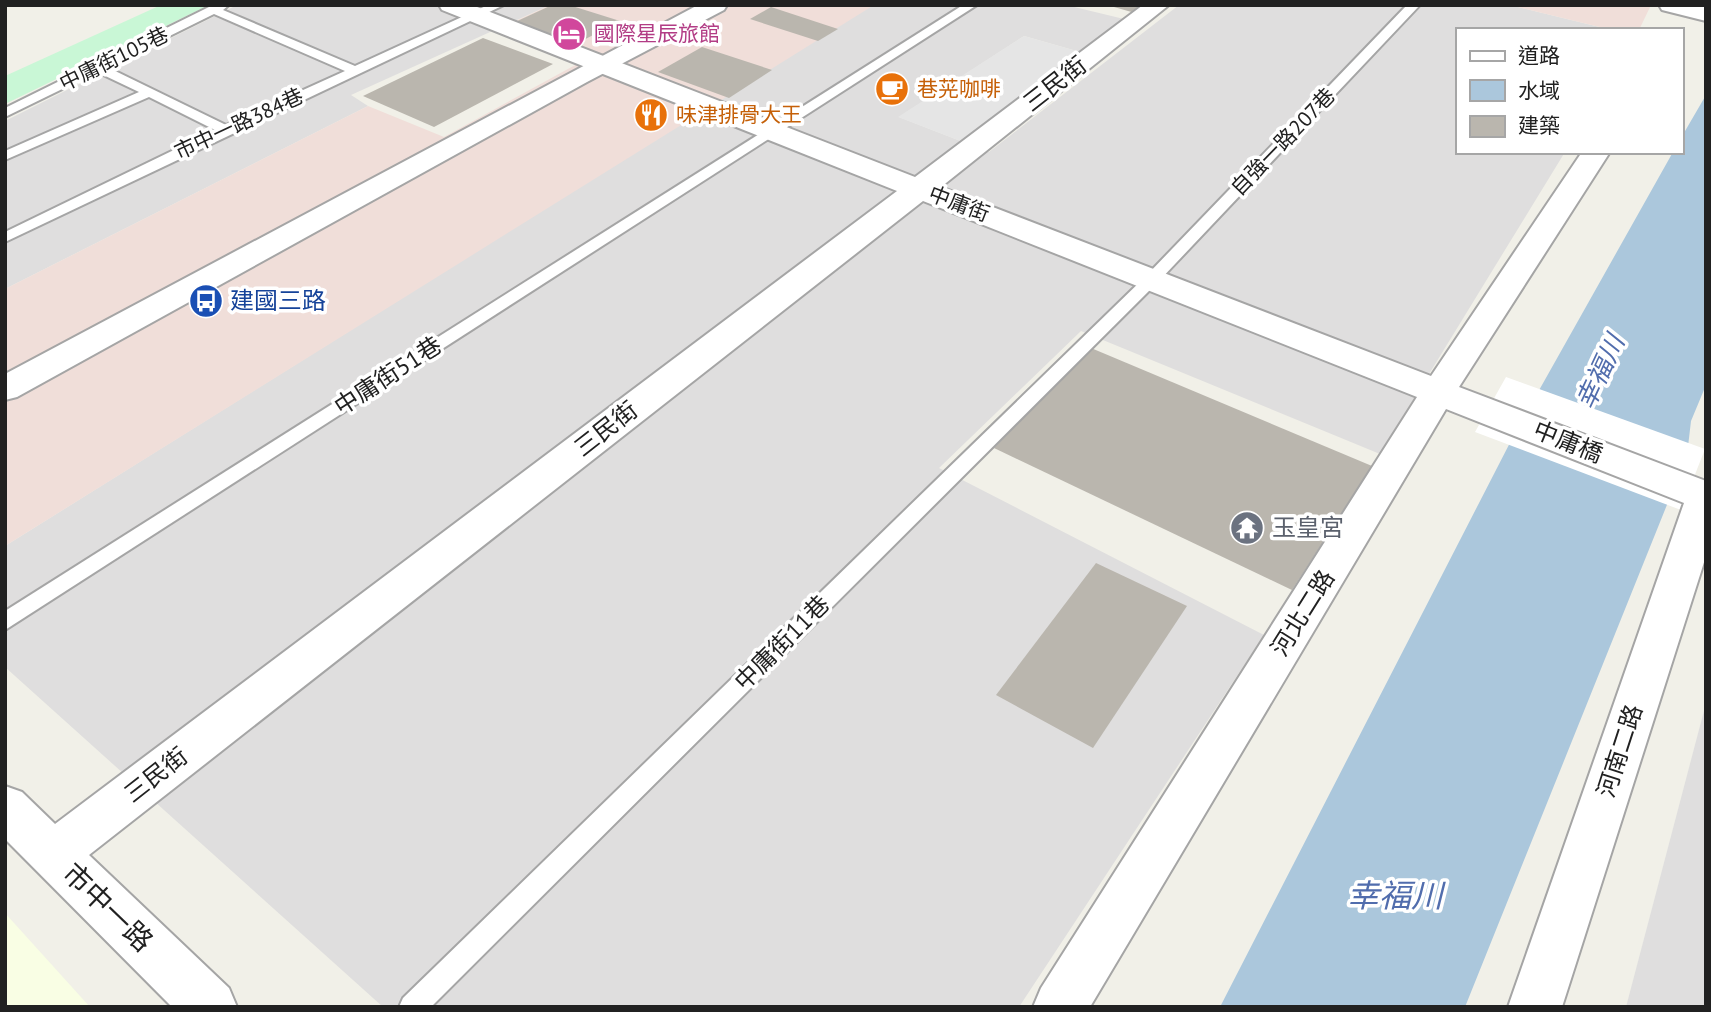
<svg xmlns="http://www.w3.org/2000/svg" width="1711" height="1012" font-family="'PT Sans','Noto Sans TC',sans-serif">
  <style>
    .residential { fill: #dfdede }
    .commercial { fill: #f0ded9 }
    .education { fill: #f9fee4 }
    .park { fill: #c9f7d6 }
    .parking { fill: #e5e5e5 }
    .water { fill: #abc7dc }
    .pier { fill: #fff }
    .building { fill: #bab6ae }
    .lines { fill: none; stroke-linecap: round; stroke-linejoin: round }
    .service-casing { stroke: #a5a5a5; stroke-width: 4 }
    .minor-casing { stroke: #a5a5a5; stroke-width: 4 }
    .tertiary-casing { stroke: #a5a5a5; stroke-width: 4 }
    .service { fill: #fff; fill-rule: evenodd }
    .minor { fill: #fff; fill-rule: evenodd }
    .tertiary { fill: #fff; fill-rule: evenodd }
    .labels { text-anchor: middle; stroke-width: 7; stroke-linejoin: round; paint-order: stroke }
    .far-hotel-label { font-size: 21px; fill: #b23c85; stroke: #fff; text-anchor: start }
    .far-street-label { font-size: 21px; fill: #212121; stroke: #fff }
    .far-food-label { font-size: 21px; fill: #c56008; stroke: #fff; text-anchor: start }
    .street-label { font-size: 24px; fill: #212121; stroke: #fff }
    .transit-label { font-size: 24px; fill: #164399; stroke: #fff; text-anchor: start }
    .worship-label { font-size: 24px; fill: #5b616d; stroke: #fff; text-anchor: start }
    .water-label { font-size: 26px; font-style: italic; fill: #516dad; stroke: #fff }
    .near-street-label { font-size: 28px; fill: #212121; stroke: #fff }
    .near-water-label { font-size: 32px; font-style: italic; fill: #516dad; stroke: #fff }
  </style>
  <rect width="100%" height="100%" fill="#f1f0e8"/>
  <g class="residential">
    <path d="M237,5H550L351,95L368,106L5,289V121Z"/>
    <path d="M871,5H1066L1124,19L1080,52L1024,36L899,117L989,152L1179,5H1510L1612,30H1457V152H1565L1380,454L1081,331L939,468L1264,635L1019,1007H383L5,667V546Z"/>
    <path d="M1706,703V1007H1626Z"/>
  </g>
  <g class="commercial">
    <path d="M550,5H874L5,546V289L368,106L444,137L577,64L496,30Z"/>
    <path d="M1510,5H1651L1639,30H1612Z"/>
  </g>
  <path class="education" d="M5,913L90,1007H5Z"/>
  <path class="park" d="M161,5H209L5,104V76Z"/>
  <path class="parking" d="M1024,36L1080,52L963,142L898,117Z"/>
  <path class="water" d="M1706,95V385L1691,421L1687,455L1465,1007H1220L1515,433L1673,152H1681V138Z"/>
  <path class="pier" d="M1506,377L1705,449L1681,510L1475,432Z"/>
  <g class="building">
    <path d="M552,5H569L620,21L574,45L513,23Z"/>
    <path d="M1107,5H1144L1135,13Z"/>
    <path d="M771,7L838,29L818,41L750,19Z"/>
    <path d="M483,38L553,64L434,127L363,96Z"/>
    <path d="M702,47L772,70L729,98L658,72Z"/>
    <path d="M1091,348L1372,466L1292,590L994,448Z"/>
    <path d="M1096,563L1187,606L1093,748L996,695Z"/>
  </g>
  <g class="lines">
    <g class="service-casing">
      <g id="service">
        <path d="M213,5H229L223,10L355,66L488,5H504L5,242V232L215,130L149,97L5,160V151L139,92L97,72L5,117V108ZM214,14L345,71L226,125L107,67Z"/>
        <path d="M963,5H977L5,630V611Z"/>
        <path d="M1407,5H1420L1158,282L431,1007H399L403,998L1146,276Z"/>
      </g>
    </g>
    <g class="minor-casing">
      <g id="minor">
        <path d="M439,5H472L915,177L1143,5H1169L941,187L1431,376L1582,152H1610L1459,387L1706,481V556L1562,1007H1508L1684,503L1446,409L1090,1007H1033L1041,988L1417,397L923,201L89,855L229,988L237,1007H172L5,839V786L22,792L55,824L897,191L442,10Z"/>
        <path d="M1659,5L1706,7V21L1662,10Z"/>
      </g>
    </g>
    <g class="tertiary-casing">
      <path id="tertiary" d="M698,5H727L724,10L587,82L17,397L5,400V374Z"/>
    </g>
    <use href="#service" class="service"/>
    <use href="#minor" class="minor"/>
    <use href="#tertiary" class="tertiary"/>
  </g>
  <defs>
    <g id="hotel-disc" transform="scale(1.75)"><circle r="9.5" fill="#d1479c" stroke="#fff"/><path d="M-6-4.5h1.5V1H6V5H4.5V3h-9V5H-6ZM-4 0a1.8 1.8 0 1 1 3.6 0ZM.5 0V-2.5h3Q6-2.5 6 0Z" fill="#fff"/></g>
    <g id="cafe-disc" transform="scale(1.75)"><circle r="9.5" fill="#e8710a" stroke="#fff"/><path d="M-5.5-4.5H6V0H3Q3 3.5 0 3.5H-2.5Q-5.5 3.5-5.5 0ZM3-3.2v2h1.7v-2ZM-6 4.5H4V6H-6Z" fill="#fff"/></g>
    <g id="restaurant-disc" transform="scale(1.75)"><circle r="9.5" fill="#e8710a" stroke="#fff"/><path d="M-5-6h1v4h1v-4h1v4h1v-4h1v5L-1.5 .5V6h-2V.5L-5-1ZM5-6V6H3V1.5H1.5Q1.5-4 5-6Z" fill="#fff"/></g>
    <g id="bus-disc" transform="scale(1.75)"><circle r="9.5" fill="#1a4fb4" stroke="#fff"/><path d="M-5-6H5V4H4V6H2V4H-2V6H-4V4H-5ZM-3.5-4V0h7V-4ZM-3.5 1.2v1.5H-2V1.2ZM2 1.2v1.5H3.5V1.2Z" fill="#fff"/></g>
    <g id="temple-disc" transform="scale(1.75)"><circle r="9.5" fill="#6b7280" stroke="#fff"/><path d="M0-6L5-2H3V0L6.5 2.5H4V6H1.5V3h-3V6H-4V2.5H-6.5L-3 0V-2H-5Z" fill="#fff"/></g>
  </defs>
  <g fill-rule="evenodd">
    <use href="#hotel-disc" x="569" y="34"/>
    <use href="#cafe-disc" x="892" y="89"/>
    <use href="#restaurant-disc" x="651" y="115"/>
    <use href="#bus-disc" x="206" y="301"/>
    <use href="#temple-disc" x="1247" y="528"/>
  </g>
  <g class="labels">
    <g class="far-hotel-label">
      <text x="594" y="41">國際星辰旅館</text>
    </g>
    <g class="far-street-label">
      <text transform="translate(114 59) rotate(-26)" y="7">中庸街105巷</text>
      <text transform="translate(239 124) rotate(-25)" y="7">市中一路384巷</text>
      <text transform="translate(1283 142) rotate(-46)" y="7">自強一路207巷</text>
      <text transform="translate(959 204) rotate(21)" y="7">中庸街</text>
    </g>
    <g class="far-food-label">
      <text x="917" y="96">巷茪咖啡</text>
      <text x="676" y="122">味津排骨大王</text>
    </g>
    <g class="street-label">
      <text transform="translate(1055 84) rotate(-38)" y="8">三民街</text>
      <text transform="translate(388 376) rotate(-33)" y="8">中庸街51巷</text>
      <text transform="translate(606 429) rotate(-38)" y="8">三民街</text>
      <text transform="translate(1568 442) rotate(22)" y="8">中庸橋</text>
      <text transform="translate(1303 613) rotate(-58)" y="8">河北二路</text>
      <text transform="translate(782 643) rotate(-45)" y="8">中庸街11巷</text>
      <text transform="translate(1620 751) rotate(-72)" y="8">河南二路</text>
      <text transform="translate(156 775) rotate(-38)" y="8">三民街</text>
    </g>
    <g class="transit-label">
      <text x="230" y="309">建國三路</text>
    </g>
    <g class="worship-label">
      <text x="1272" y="536">玉皇宮</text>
    </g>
    <g class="water-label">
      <text transform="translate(1600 372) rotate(-65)" y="9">幸福川</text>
    </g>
    <g class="near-street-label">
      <text transform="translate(108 907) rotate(44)" y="10">市中一路</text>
    </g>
    <g class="near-water-label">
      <text x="1395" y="907">幸福川</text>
    </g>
  </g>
  <rect width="1711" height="1012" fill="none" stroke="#212121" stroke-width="14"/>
  <rect x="1456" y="28" width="228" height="126" fill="#ffffff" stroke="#a6a6a6" stroke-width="2"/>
  <rect x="1470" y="51" width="35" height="10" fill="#ffffff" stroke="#a6a6a6" stroke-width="2"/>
  <text x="1518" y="63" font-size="21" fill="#212121">道路</text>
  <rect x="1470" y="80" width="35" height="21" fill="#abc7dc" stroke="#a6a6a6" stroke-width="2"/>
  <text x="1518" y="98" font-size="21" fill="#212121">水域</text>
  <rect x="1470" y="116" width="35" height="21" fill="#bab6ae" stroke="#a6a6a6" stroke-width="2"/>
  <text x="1518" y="133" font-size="21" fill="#212121">建築</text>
</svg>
